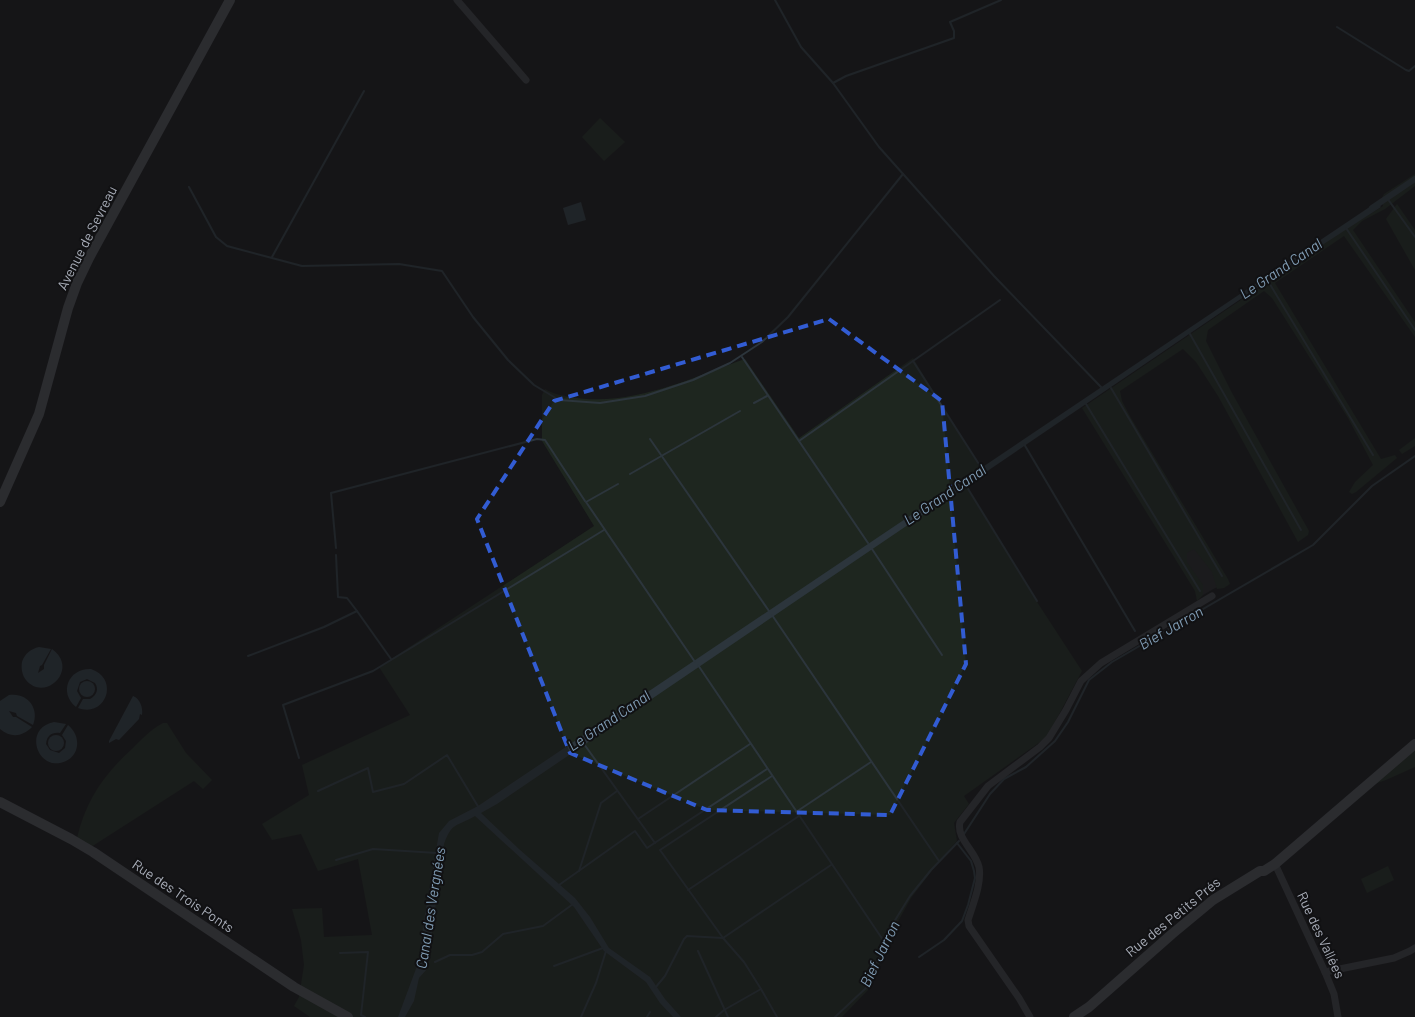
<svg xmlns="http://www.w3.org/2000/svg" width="1415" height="1017" font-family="Barlow,sans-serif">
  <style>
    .built { fill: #222225 }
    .green { fill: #1e261f }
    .water { fill: #2c353c }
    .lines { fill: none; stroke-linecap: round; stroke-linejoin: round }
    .stream { stroke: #2c353c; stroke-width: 2 }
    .canal { stroke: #2c353c; stroke-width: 6 }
    .street { stroke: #37383d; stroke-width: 7 }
    .secondary { stroke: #45474d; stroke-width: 10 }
    .marked { fill: none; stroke: #325cd3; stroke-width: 4; stroke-dasharray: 10 6; stroke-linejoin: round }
    .labels { text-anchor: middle; stroke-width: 4; stroke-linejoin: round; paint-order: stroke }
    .street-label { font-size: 14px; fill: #a8adb8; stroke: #111113 }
    .water-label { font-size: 15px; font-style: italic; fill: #7f9bb3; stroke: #111113 }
  </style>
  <rect width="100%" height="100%" fill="#161618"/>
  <path class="built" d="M1199,544L1224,585L1215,588L1203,595L1180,556Z"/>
  <g class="green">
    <path d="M600,118L625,142L604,161L582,137Z"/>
    <path d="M1415,174V186L1385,209L1362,221L1353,230L1415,322V337L1344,236L1275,283L1381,459L1395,455L1397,458L1356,492L1352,494L1349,492L1355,482L1373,465L1348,418L1272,298L1264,291L1208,330L1206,341L1231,391L1309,531L1308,535L1298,542L1218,396L1196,362L1183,349L1120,391L1122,401L1131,418L1228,579L1230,584L1224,588L1217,589L1212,572L1194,549L1187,553V562L1203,585V595L1197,601L1195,591L1082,408L1342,231L1383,206L1382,198L1384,194Z"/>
    <path d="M1397,204L1415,230V270L1386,219Z"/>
    <path d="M913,358L979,466L968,489L1039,605L1082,671L1047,737L964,796L969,804L954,823L957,841L940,860L911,898L891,934L883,959L874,971L868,990L842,1017H310L294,1006L299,997L304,965L301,940L292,909L322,908L324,937L372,935L358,859L318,871L301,834L272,840L262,824L309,795L302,765L410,715L379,667L594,526L542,441V395L545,389C553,394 561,395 570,397C630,408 690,378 745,359L799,438Z"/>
    <path d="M1415,438V446L1402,454L1399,450Z"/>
    <path d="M163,723H167L186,753L212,780L203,789L194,781L91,847L77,838C86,800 104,774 133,748C142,739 151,729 163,723Z"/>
    <path d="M1415,750V767L1386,780L1374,784Z"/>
    <path d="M1388,866L1394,880L1367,893L1361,879Z"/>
  </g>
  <g class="water">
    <path d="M581,202L586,220L568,225L563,208Z"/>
    <path d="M1377,202L1381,207L1279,273L497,804L481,813L519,849L575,898L590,917L609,948L650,977L665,999L681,1017H673L660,1003L646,982L604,951L574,907L475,816C456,827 452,822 444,844L427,969L419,978L414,1001L405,1017H398L420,958L423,926L439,833L449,821L478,806Z"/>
    <path d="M39,647L51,649L42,665L40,666L38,673L44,669V665L52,649C80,669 45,703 26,680C22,675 21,668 22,662C25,653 31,649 39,647Z"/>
    <path d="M91,669C120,679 106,718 78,708L83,699H90C97,695 99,689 95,683L87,679L80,682L77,691L81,698L76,707C58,692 69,668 91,669Z"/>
    <circle cx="87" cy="689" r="8"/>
    <path d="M9,695C27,692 40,708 33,725L17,716L16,713L9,711L13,717H16L32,727C22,737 11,738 0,729V701Z"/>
    <path d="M133,696C140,699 143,707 142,715L140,714L139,719L119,740L116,739L109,743V741Z"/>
    <path d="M54,722L66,724L60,733C52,732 47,735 46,744L50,750L59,753L65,748L66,741L62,735L68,725C74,730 78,737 77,746C76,753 72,758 66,761C39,774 21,729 54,722Z"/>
    <circle cx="56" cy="743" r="8"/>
  </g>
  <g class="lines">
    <g class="stream">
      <path d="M775,0L801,47L833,83L879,147L994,276L1101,387"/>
      <path d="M1337,27L1406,70L1409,71L1415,66"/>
      <path d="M833,83L846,76L954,38V31L950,22L1001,0"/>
      <path d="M189,187L216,237L227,246L302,266L399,264L442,271L473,317L508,360L534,385L559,400L600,403L645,396L693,380L730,363L762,342L788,317L903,174"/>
      <path d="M1387,198L1415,237"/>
      <path d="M1346,228L1415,330"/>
      <path d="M272,257L364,91"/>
      <path d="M1268,281L1373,455"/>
      <path d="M1190,334L1301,530"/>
      <path d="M742,357L868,543"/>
      <path d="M913,361L982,469"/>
      <path d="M1111,388L1222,576"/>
      <path d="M754,403L767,396"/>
      <path d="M1086,404L1200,591"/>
      <path d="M650,439L769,611"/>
      <path d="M799,441L1000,300"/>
      <path d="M1024,444L1135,631"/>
      <path d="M630,474L740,411"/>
      <path d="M618,484L586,502L695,662"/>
      <path d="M965,484L1037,601"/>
      <path d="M336,548L331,493L537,439L545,440L585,501"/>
      <path d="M872,549L942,655"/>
      <path d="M336,555L338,597L347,598L357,611"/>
      <path d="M772,615L939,861"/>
      <path d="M248,656L324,627L357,611L391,659"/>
      <path d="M698,665L885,943"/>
      <path d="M584,744L655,843"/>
      <path d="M299,758L283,705L373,671L604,530"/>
      <path d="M772,776L660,850L723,938L744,962L761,989L777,1017"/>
      <path d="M318,791L368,768L373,792L404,784L447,755L479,808"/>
      <path d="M796,812L871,762"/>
      <path d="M638,819L750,744"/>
      <path d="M964,834L990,794L1004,779L1026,767L1055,741L1068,722L1089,680L1112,662L1313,545L1372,486L1415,456"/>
      <path d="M336,860L373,849L437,853"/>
      <path d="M579,871L601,803L617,791"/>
      <path d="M559,885L635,831L647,848L767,769"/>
      <path d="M688,890L799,816"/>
      <path d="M698,951L728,1017"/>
      <path d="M340,953L368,952L361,1015L365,1017"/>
      <path d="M919,957L944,940L962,921L968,905L975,878L974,871L971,861L957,843"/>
      <path d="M435,962L450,955H472L482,952L503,934L543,926L573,904"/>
      <path d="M554,966L603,948"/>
      <path d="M655,988L665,976L684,939L687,936L723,938L831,865"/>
      <path d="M581,1017L596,983L606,951"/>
      <path d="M647,1017L650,1012"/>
      <path d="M716,1017L724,1010L761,989"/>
      <path d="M835,1017L866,988L871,969L880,958L889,930L910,896L931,870L959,841"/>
    </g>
    <path class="canal" d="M1372,208L1415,179"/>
    <g class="street">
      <path d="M457,0L526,80"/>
      <path d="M1275,864L1325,972L1334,994L1338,1017"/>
      <path d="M1325,972L1394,958L1410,951L1415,948"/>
      <path d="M1030,1017L1019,998L969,926L968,920C973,904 982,883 979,867C975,850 956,839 960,822L988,786L1040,747L1049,738L1066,710L1081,681L1101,663L1212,596"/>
    </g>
    <g class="secondary">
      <path d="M0,502L39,414L68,308L77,283L89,258L230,0"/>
      <path d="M0,802L71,839L93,852L294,987L348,1017"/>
      <path d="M1074,1017L1089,1007L1172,934L1213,900L1260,871H1264L1275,864L1415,744"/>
    </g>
  </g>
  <path d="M0 0H1415V1017H0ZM829,319L942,401L966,664L890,815L707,810L570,753L477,519L554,401Z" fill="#161618" fill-opacity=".55" fill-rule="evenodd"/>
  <path class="marked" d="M829,319L942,401L966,664L890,815L707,810L570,753L477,519L554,401Z"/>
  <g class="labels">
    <g class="street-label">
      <text transform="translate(87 238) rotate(-63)" y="5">Avenue de Sevreau</text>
      <text transform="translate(183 896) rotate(34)" y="5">Rue des Trois Ponts</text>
      <text transform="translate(1173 917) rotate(-39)" y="5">Rue des Petits Prés</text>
      <text transform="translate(1321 935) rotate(65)" y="5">Rue des Vallées</text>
    </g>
    <g class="water-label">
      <text transform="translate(1281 269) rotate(-34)" y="5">Le Grand Canal</text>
      <text transform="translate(945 495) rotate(-34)" y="5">Le Grand Canal</text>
      <text transform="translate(1171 628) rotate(-30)" y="5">Bief Jarron</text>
      <text transform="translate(609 721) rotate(-34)" y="5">Le Grand Canal</text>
      <text transform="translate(431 908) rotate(-81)" y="5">Canal des Vergnées</text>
      <text transform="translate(880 954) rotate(-64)" y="5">Bief Jarron</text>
    </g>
  </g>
</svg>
